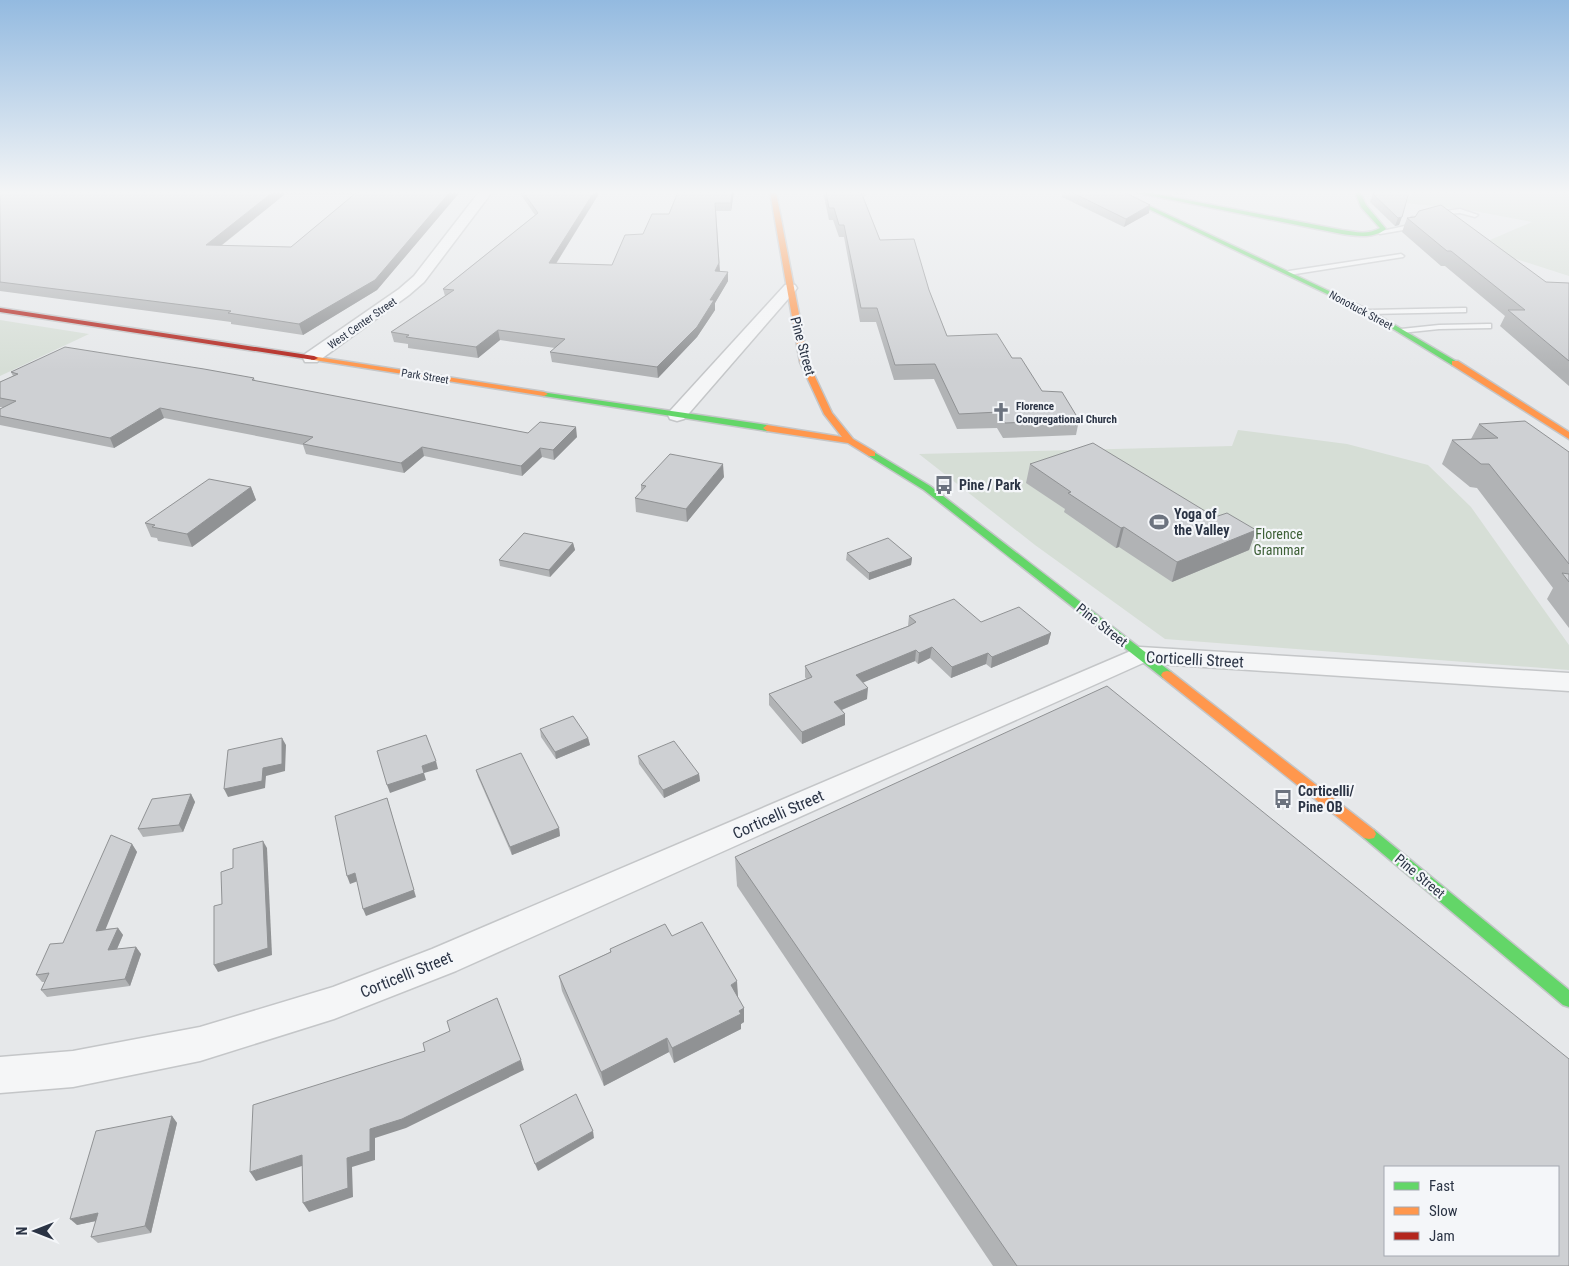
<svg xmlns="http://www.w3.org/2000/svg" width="1569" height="1266" font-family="'Roboto Condensed',sans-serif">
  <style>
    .green { fill: #d6ded6 }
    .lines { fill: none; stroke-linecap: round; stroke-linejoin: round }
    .lane-casing { stroke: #c4c6c8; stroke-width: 3 }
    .street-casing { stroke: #c4c6c8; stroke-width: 3 }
    .fast-casing { stroke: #c4c6c8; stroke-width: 3 }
    .slow-casing { stroke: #c4c6c8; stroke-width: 3 }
    .jam-casing { stroke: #c4c6c8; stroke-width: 3 }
    .lane { fill: #f5f6f7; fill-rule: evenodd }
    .street { fill: #f5f6f7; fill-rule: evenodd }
    .fast { fill: #63d668; fill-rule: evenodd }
    .slow { fill: #ff974d; fill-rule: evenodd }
    .jam { fill: #b3261e; fill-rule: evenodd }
    .wall { fill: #b1b3b5; fill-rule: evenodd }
    .shaded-wall { fill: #909294 }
    .building { fill: #ced0d3; stroke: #909294; fill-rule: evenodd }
    .labels { text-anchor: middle; stroke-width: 4.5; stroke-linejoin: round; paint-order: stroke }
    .far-street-label { font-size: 11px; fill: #2b3445; stroke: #f4f6f9 }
    .far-poi-label { font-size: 11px; font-weight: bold; fill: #2b3445; stroke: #f4f6f9; text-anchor: start }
    .street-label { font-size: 14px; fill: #2b3445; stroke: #f4f6f9 }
    .poi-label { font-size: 14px; font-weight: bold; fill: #2b3445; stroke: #f4f6f9; text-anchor: start }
    .park-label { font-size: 14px; fill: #3f6138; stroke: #f4f6f9 }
    .near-street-label { font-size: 16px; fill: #2b3445; stroke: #f4f6f9 }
  </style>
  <rect width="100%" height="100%" fill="#e6e8ea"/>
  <g class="green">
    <path d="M1413,192H1569V276L1476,246L1532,222L1463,209L1405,203Z"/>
    <path d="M0,320L89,334L0,376Z"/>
    <path d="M1238,430L1347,444L1428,465L1471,507L1569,645V670L1165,639L1035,545L919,454L1232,446Z"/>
  </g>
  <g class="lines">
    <g class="lane-casing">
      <g id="lane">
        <path d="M1460,209L1478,215L1475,217L1460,213L1433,215L1430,213Z"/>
        <path d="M1412,217L1417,218L1409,229L1380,234L1377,232L1405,226Z"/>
        <path d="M1401,254L1404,256L1403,257L1289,275L1285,273L1289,271Z"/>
        <path d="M1463,308H1466V312L1369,314L1365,312L1369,310Z"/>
        <path d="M1488,324H1491V328L1439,329L1401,333L1397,331L1401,329L1439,325Z"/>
      </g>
    </g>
    <g class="street-casing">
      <g id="street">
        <path d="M479,192H492L424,282L409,295L317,362H305L303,358L305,354L399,289L414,276Z"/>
        <path d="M790,284L795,285L797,288L795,291L684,419L677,421L670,419L668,415L670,411L785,285Z"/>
        <path d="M1140,647L1569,673V691L1143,663L456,971L334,1019L200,1061L73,1087L0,1093V1057L73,1051L200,1027L333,987L432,949Z"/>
      </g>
    </g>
    <g class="fast-casing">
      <g id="fast">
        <path d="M1113,192H1120L1371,311L1459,363L1452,365L1367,313Z"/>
        <path d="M1146,192L1342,230C1355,232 1368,235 1380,228L1379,227L1361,207L1355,192H1360L1366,205L1386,229C1373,239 1357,236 1342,234L1138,193Z"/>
        <path d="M541,392L767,425L771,428L767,431L544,396L540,394Z"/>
        <path d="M872,451L930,486L1171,672L1173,675L1171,678H1163L924,490L869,456L868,454Z"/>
        <path d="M1369,829L1374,830L1569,990V1007L1563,1005L1364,838L1362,834L1364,830Z"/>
      </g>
    </g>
    <g class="slow-casing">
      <g id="slow">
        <path d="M770,192H776L808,362L832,413L853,439L875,452V456H869L848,443L767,431L763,428L767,425L842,437L824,414L800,362Z"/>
        <path d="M311,356L544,392L548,394L544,396L314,360H311Z"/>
        <path d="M1452,361H1458L1569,432V439L1452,365Z"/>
        <path d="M1167,671L1171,672L1374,830L1376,834L1374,838L1369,839L1364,838L1163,678L1161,675L1163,672Z"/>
      </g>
    </g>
    <g class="jam-casing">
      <path id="jam" d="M0,308L314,356L318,358L314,360L0,312Z"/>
    </g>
    <use href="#lane" class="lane"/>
    <use href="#street" class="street"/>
    <use href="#fast" class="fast"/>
    <use href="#slow" class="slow"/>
    <use href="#jam" class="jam"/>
  </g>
  <g class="wall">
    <path d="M0,192H460L377,290L303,335L231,324V322L0,291ZM284,195H354L291,247L221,246Z"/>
    <path d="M519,192H600L556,264L612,265L643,234L669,214L678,192H734L731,211H716L720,271L728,281L715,303V310L697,337L658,378L552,362L550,352L555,348L500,340L478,358L408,348V344L394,342L391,332L445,296L443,289L535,215Z"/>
    <path d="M823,192H866V196H863L880,240L929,290L947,336L1012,358L1042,391L1079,420L1076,435L1003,438L997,428L957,429L934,379L894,380L876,322H860L844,237H839L833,220H829Z"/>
    <path d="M1062,192H1124L1149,213L1124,227L1062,197Z"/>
    <path d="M1171,192H1185L1182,195Z"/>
    <path d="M1409,192L1399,225L1395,226L1370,202L1373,194Z"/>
    <path d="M1407,218L1546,282L1569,283V386L1500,326L1505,316L1445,266H1441L1402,232Z"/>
    <path d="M11,372L254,378L255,381L528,433L577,437L554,460L542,457L522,476L424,456L404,473L306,454L303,445L164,418L114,448L0,425V409L3,407H0V382L13,376Z"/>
    <path d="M1479,424L1569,452V628L1547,599L1553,588L1477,488L1470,487L1442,464L1452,440L1471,439Z"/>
    <path d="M1030,464L1215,517L1256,530L1249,550L1172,582L1119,547L1116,548L1064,512L1065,509L1026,483Z"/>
    <path d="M724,477L687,522L636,512L635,498L641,491V485Z"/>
    <path d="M251,487L256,500L192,547L158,541L157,538L151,537L145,523Z"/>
    <path d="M573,543L575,550L550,577L500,566L499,560Z"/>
    <path d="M847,553L912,558L911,565L869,580L846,560Z"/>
    <path d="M909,616L981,622L1051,633L1048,644L991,668L986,664L951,678L930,658L918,664L915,661L863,682L867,699L842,710L845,714V725L802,744L769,705V694L806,679L805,677V666L908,626Z"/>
    <path d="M540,729L588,738L590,745L556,759L541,737Z"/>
    <path d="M638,756L699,774L700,781L664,798L639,764Z"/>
    <path d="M476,770L559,828L560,836L512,855L478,777Z"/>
    <path d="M191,794L195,802L183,832L143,837L138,829Z"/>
    <path d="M132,844L137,852L105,929L118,928L123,935L117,949L136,947L141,954L130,986L47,997L41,990L45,982H42L36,975L63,943Z"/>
    <path d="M735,857L1569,1266H993L737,886Z"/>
    <path d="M672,936L738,996L737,997L744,1008V1022L741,1024V1029L674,1063L669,1052L604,1086L562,991L559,976L610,952V949Z"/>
    <path d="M172,1116L177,1123L151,1233L98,1243L91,1237L96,1221L77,1225Z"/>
  </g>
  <g class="shaded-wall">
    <path d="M273,192H283L284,195L209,255L206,245Z"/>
    <path d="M450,192H460L377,290L303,335L299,324Z"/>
    <path d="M594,192H600L550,273L549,263Z"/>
    <path d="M732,192H734L731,211V203Z"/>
    <path d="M1150,205L1149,213L1124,227L1126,219Z"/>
    <path d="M1402,217L1399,225L1395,226L1398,218Z"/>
    <path d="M719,263L720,272L715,271Z"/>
    <path d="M728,272V281L715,303V310L697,337L658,378L657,367L710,300Z"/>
    <path d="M498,330L500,340L478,358L476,347Z"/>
    <path d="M160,408L164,418L114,448L110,438Z"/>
    <path d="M576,427L577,437L554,460L553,450Z"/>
    <path d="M422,447L424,456L404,473L401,463Z"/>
    <path d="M540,448L542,457L522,476L521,466Z"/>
    <path d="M723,464L724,477L687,522L686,509Z"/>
    <path d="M251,487L256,500L192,547L187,534Z"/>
    <path d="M1124,527L1119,547L1116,548L1121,528Z"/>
    <path d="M1256,530L1249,550L1172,582L1177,562Z"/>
    <path d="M573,543L575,550L550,577L549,570Z"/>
    <path d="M912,558L911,565L869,580V573Z"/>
    <path d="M1051,633L1048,644L991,668L992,657Z"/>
    <path d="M932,647L930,658L918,664L919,653Z"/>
    <path d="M916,650L915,661L855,686L856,675Z"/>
    <path d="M988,653L986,664L951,678L952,667Z"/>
    <path d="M868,688L867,699L834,713V702Z"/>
    <path d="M845,714V725L802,744V732Z"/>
    <path d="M282,738L286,745L285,771L266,776L265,788L228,797L224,789L263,768Z"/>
    <path d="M588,738L590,745L556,759L555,752Z"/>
    <path d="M436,761L438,769L424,773L426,780L390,793L387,785L422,766Z"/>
    <path d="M699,774L700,781L664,798L663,790Z"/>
    <path d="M191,794L195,802L183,832L179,825Z"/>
    <path d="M387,798L416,897L366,916L363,909Z"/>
    <path d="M559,828L560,836L512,855L510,847Z"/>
    <path d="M263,841L267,848L272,955L218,972L214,965Z"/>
    <path d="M132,844L137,852L102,938L96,931Z"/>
    <path d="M355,873L358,881L350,884L347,876Z"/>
    <path d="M118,928L123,935L113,958L108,950Z"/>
    <path d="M136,947L141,954L130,986L125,979Z"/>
    <path d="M737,981L738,996L732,1000L731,985Z"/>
    <path d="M744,1008V1022L741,1024V1029L674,1063L672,1048Z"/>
    <path d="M667,1038L669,1052L604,1086L601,1072Z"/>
    <path d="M521,1060L524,1070L406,1128L375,1138V1160L352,1167L353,1197L309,1212L303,1203L347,1158L370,1129Z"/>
    <path d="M172,1116L177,1123L151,1233L145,1226Z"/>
    <path d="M593,1131L594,1138L538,1171L535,1164Z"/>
    <path d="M302,1155L308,1164L256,1181L250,1172Z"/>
    <path d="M98,1213L105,1219L77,1225L70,1219Z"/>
  </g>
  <g class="building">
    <path d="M0,192H273L206,245L291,247L357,192H450L375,280L299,324L228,313L231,311L0,282Z"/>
    <path d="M523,192H594L549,263L612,265L625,235L643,234L652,214H669L678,192H732L731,203H715L719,263L715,271L728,272L710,300H714L697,327L657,367L550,352L565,339L498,330L476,347L406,337L409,335L391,332L454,290L443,289L538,213Z"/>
    <path d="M826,192H861L880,240L914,239L929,290L947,336L997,334L1012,358H1021L1042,391L1062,392L1079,420L1005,423L999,412L959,414L935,364L895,365L877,308H861L844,225H839L834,208H829Z"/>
    <path d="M1071,192H1124L1150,205L1126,219Z"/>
    <path d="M1374,192H1409L1402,217L1398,218L1373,194Z"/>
    <path d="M1441,205L1546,282L1569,283V361L1508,310H1525L1451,251H1447L1407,218L1415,217L1419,211Z"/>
    <path d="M65,347L204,369L254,378L252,380L528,433L540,422L576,427L553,450L540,448L521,466L422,447L401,463L303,444L313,437L160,408L110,438L0,416V409L16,401L0,398V382L18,374L11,372Z"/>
    <path d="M1525,421L1569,452V564L1489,464H1481L1452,440L1498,438L1479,424Z"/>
    <path d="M1093,443L1215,517L1227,513L1256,530L1177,562L1124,527L1121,528L1068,493L1071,492L1030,464Z"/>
    <path d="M670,454L723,464L686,509L635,498L646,486L641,485Z"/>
    <path d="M209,479L251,487L187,534L152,527L155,525L145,523Z"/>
    <path d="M524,533L573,543L549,570L499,560Z"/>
    <path d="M888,538L912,558L869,573L847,553Z"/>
    <path d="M1562,573L1569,574V582Z"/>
    <path d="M954,599L981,622L1019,607L1051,633L992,657L988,653L952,667L932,647L919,653L916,650L856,675L868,688L834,702L845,714L802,732L769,694L812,677L805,666L909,626L916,622L909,616Z"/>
    <path d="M1107,686L1569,1059V1266H1017L735,857ZM1385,1167H1558V1255H1385Z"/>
    <path d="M573,716L588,738L555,752L540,729Z"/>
    <path d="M426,735L436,761L422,766L424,773L387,785L377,751Z"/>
    <path d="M282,738V764L263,768L262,781L224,789L228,750Z"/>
    <path d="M674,741L699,774L663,790L638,756Z"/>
    <path d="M521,753L559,828L510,847L476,770Z"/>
    <path d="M191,794L179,825L138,829L152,799Z"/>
    <path d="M387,798L414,890L363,909L355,873L347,876L335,816Z"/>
    <path d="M111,835L132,844L96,931L118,928L108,950L136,947L125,979L41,990L49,973L36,975L50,944L63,943Z"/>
    <path d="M263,841L268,948L214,965V906L222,904L221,872L233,868V849Z"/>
    <path d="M702,922L737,981L731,985L744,1008L739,1011L741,1014L672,1048L667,1038L601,1072L559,976L611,952L610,949L665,924L672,936Z"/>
    <path d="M497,998L521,1060L402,1119L370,1129V1151L347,1158L348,1188L303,1203L302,1155L250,1172L253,1105L425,1051L423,1043L450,1031L447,1021Z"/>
    <path d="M576,1094L593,1131L535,1164L520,1125Z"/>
    <path d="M172,1116L145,1226L91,1237L98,1213L70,1219L96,1131Z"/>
  </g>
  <linearGradient id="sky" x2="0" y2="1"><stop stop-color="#93bae0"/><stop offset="0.52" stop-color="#f4f5f6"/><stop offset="1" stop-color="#f4f5f6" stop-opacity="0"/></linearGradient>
  <rect width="1569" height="370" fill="url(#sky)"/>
  <defs>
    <g id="church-bare" transform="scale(1.5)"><path d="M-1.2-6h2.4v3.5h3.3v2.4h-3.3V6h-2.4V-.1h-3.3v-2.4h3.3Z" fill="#6c737f" stroke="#f4f6f9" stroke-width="2.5" paint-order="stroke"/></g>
    <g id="bus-bare" transform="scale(1.5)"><path d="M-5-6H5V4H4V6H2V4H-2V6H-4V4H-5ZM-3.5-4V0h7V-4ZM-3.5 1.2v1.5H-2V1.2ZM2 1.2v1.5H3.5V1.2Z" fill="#6c737f" stroke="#f4f6f9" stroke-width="2.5" paint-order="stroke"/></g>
    <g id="stadium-bare" transform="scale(1.5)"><path d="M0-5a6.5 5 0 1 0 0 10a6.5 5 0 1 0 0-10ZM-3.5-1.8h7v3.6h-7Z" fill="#6c737f" stroke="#f4f6f9" stroke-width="2.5" paint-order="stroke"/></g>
  </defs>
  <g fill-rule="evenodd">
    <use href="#church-bare" x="1001" y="412"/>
    <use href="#bus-bare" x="944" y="485"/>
    <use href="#stadium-bare" x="1159" y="522"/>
    <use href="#bus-bare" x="1283" y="799"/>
  </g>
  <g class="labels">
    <g class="far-street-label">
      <text transform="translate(1361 310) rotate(28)" y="4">Nonotuck Street</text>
      <text transform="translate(362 323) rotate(-35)" y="4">West Center Street</text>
      <text transform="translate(425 376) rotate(9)" y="4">Park Street</text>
    </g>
    <g class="far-poi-label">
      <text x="1016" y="410">Florence<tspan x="1016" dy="13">Congregational Church</tspan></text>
    </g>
    <g class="street-label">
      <text transform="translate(803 346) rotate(75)" y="5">Pine Street</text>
      <text transform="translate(1102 625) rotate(38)" y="5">Pine Street</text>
      <text transform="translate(1420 876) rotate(40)" y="5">Pine Street</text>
    </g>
    <g class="poi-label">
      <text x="959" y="490">Pine / Park</text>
      <text x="1174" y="519">Yoga of<tspan x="1174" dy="16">the Valley</tspan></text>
      <text x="1298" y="796">Corticelli/<tspan x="1298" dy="16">Pine OB</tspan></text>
    </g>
    <g class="park-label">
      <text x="1279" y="539">Florence<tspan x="1279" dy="16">Grammar</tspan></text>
    </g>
    <g class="near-street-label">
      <text transform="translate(1195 659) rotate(3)" y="6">Corticelli Street</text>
      <text transform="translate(778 814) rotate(-24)" y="6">Corticelli Street</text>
      <text transform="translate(406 974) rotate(-22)" y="6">Corticelli Street</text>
    </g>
  </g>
  <rect x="1384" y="1166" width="175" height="90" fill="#f4f6f9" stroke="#a4a8b1"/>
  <rect x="1394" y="1182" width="25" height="8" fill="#63d668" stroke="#a4a8b1"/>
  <text x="1429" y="1191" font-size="15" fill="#2b3445">Fast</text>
  <rect x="1394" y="1207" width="25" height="8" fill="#ff974d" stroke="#a4a8b1"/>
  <text x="1429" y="1216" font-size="15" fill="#2b3445">Slow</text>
  <rect x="1394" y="1232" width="25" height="8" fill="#b3261e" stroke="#a4a8b1"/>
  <text x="1429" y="1241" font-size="15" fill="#2b3445">Jam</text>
  <g transform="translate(35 1231) rotate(270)" stroke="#f4f6f9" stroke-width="4" paint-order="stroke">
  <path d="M0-4L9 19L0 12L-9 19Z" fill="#2b3445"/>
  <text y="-8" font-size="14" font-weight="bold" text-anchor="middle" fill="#2b3445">N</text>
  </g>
</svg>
